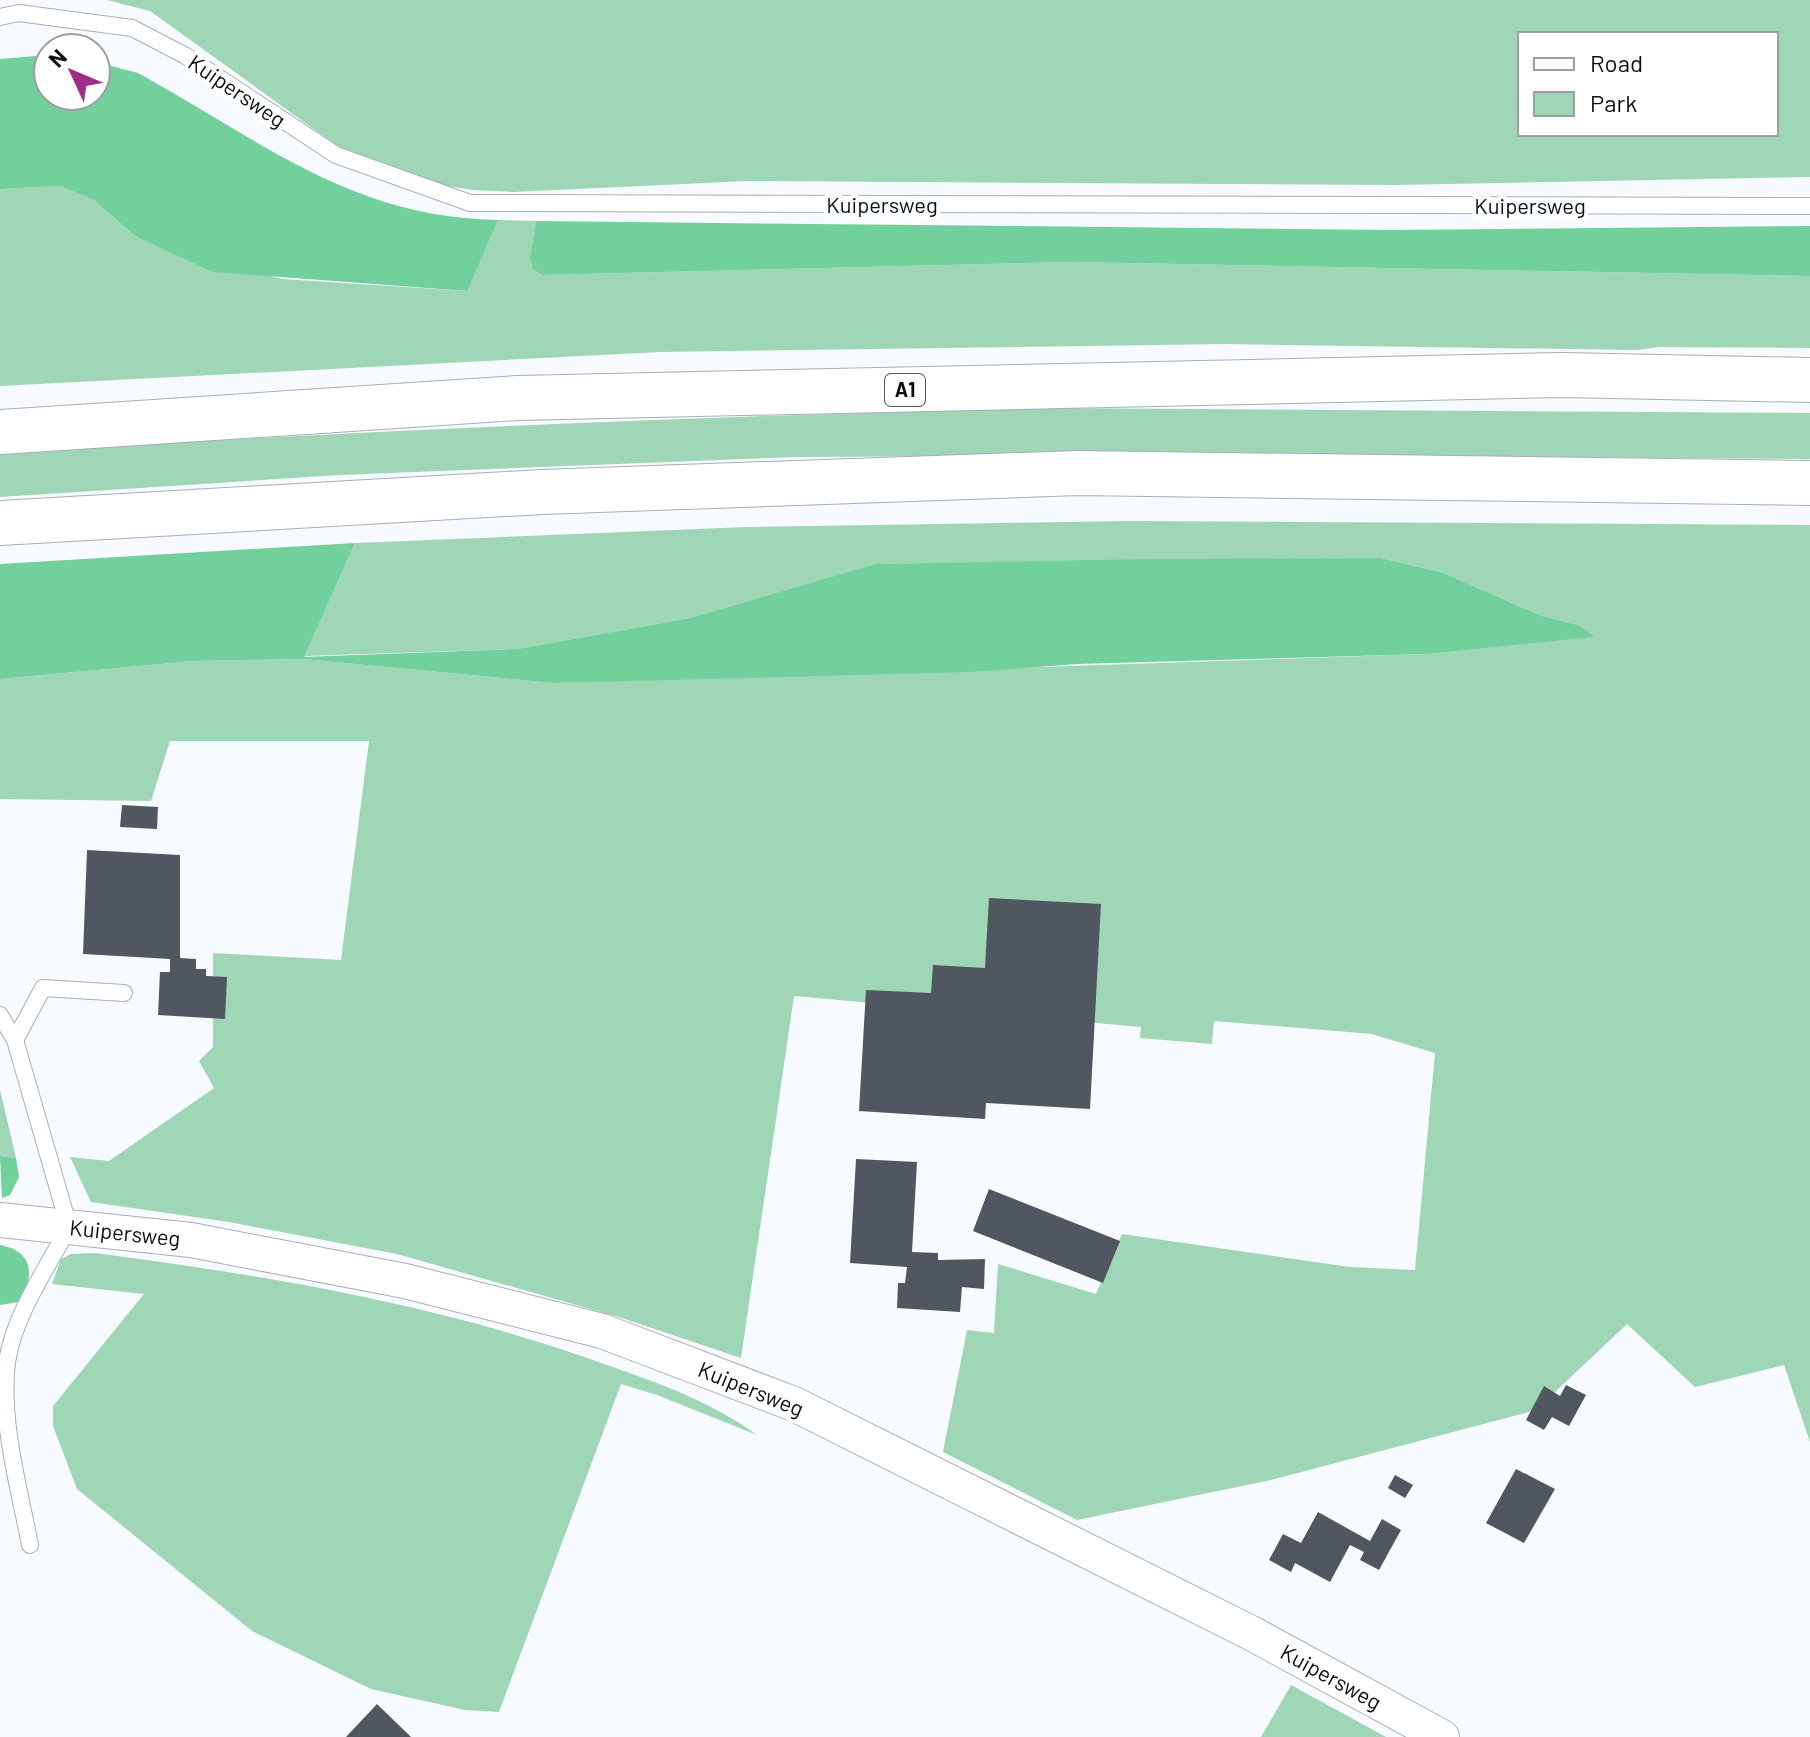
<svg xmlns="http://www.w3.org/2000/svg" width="1810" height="1737" font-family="Barlow,sans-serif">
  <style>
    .green { fill: #9fd6b5; fill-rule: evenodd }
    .forest { fill: #71d09b }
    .building { fill: #515760 }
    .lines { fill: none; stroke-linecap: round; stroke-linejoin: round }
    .lane-casing { stroke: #a8afb9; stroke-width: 18 }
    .street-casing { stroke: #a8afb9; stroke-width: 36 }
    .highway-casing { stroke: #a8afb9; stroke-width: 46 }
    .lane { stroke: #fff; stroke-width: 16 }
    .street { stroke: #fff; stroke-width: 34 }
    .highway { stroke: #fff; stroke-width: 44 }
    .labels { text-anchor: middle; stroke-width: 8; stroke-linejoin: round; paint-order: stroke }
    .shield { fill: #fff; stroke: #555759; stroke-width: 2 }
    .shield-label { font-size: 20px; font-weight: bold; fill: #0c0f12 }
    .street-label { font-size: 22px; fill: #0c0f12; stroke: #fff }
  </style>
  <rect width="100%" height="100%" fill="#f7fafe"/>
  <g class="green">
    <path d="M107,0H1810V177L1394,185L747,181L513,192L473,190L435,184L384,169L336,145L150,11ZM1520,34H1776V134H1520Z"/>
    <path d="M60,186L94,200L135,236L282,279L466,291L498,220L536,221L530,257L532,269L542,275L1069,262L1810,276V348L1659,347L1637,350L1225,344L660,352L0,386V189Z"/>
    <path d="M1033,408L1810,413V459L1255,455L795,457L339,475L0,497V453C344,431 688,417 1033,408Z"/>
    <path d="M1128,521L1810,525V1442L1784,1365L1695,1387L1627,1324L1536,1410L1271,1480L1077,1520L943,1452L967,1330L994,1333L998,1264L1096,1294L1122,1234L1350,1267L1415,1270L1435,1053L1372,1034L1214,1021L1212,1044L1140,1038L1141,1027L794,996L741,1358L622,1318L397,1254L229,1222L91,1202L70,1157L109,1161L214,1088L199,1061L213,1047V953L341,960L369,741H170L151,801L0,799V679L193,661L303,659L355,543L746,527ZM1381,558L1444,573L1539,615L1578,625L1592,637L1428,654L553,683L303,659L306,656L517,649L690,618L877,564Z"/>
    <path d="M0,1090L16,1158L0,1156Z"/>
    <path d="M95,1253C264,1275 432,1303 593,1360C652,1381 706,1398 757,1435L657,1395L621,1384L499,1712L465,1710L371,1689L252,1631L77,1489L53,1426V1406L144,1294L52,1284L61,1259L71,1254Z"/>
    <path d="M1291,1685L1386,1737H1261Z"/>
  </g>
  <g class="forest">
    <path d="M48,55V96H96V62L138,73C262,141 350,217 498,220L467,291L213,272L135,236L94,200L60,186L0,189V59Z"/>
    <path d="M536,221L1392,230L1810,226V276L1069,262L542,275L532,269L530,257Z"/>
    <path d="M355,543L304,657L517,649L690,618L876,564L1150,559L1381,558L1444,573L1539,615L1578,625L1594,637L1428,654L1077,664L971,672L553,683L303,659L193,661L0,679V564Z"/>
    <path d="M0,1156L16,1158L19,1177L10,1195L2,1198Z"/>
    <path d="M0,1245C34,1251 35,1276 19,1302L0,1305Z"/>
  </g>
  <g class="building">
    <path d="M122,805L158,807L157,829L120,827Z"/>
    <path d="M87,850L180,855V958L196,959V969H206V976L227,977L225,1019L158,1015L160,972H170V959L83,954Z"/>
    <path d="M989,898L1101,904L1090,1109L986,1103L985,1119L859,1111L866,990L931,993L933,965L985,968Z"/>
    <path d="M856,1159L917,1162L912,1252L938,1253V1260L985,1259L984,1289L962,1287L960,1312L897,1308L898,1283H905L907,1267L850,1263Z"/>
    <path d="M989,1189L1120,1241L1103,1283L973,1231Z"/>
    <path d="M1566,1385L1586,1395L1569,1426L1552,1417L1544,1430L1526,1420L1544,1386L1560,1396Z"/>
    <path d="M1516,1469L1555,1489L1524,1543L1486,1523Z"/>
    <path d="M1395,1475L1413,1485L1405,1498L1388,1488Z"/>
    <path d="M1318,1512L1370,1541L1382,1519L1401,1530L1379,1570L1360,1560L1364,1552L1350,1545L1330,1582L1295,1563L1291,1572L1269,1560L1283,1534L1301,1543Z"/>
    <path d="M377,1704L411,1737H346Z"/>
  </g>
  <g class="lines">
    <g class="lane-casing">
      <g id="lane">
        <path d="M0,17L19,13L132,28L186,56L336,155L470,203L1810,206"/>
        <path d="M0,1015L15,1040L69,1227C47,1268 14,1315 7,1362C0,1422 19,1487 30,1545"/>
        <path d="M15,1040L43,988L124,993"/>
      </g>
    </g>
    <g class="street-casing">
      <path id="street" d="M0,1220L191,1240L405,1281L602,1331L794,1404L1253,1634L1442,1737"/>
    </g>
    <g class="highway-casing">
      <g id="highway">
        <path d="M0,432L518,398L1563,375L1810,380"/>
        <path d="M0,523L542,492L1078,473L1810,483"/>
      </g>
    </g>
    <use href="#lane" class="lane"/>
    <use href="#street" class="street"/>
    <use href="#highway" class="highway"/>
  </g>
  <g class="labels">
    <rect class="shield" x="885" y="374" width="40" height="32" rx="6"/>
    <g class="shield-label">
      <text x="905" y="397">A1</text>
    </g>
    <g class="street-label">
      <text transform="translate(237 91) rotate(34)" y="8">Kuipersweg</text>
      <text x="882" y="213">Kuipersweg</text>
      <text x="1530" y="214">Kuipersweg</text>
      <text transform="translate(125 1233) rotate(6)" y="8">Kuipersweg</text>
      <text transform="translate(751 1389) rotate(22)" y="8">Kuipersweg</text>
      <text transform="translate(1331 1677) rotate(29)" y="8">Kuipersweg</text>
    </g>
  </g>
  <rect x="1518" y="32" width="260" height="104" fill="#ffffff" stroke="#9e9fa0" stroke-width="2"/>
  <rect x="1534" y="58" width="40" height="12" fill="#ffffff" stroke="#9e9fa0" stroke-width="2"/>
  <text x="1590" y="72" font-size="24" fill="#0c0f12">Road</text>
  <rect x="1534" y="92" width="40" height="24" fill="#9fd6b5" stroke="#9e9fa0" stroke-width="2"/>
  <text x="1590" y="112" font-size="24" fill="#0c0f12">Park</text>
  <g transform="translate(72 72) rotate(314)"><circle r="38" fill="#ffffff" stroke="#9e9fa0" stroke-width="2"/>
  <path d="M0-6L14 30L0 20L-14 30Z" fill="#a02d88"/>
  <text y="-12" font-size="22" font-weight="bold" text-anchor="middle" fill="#0c0f12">N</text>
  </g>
</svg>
